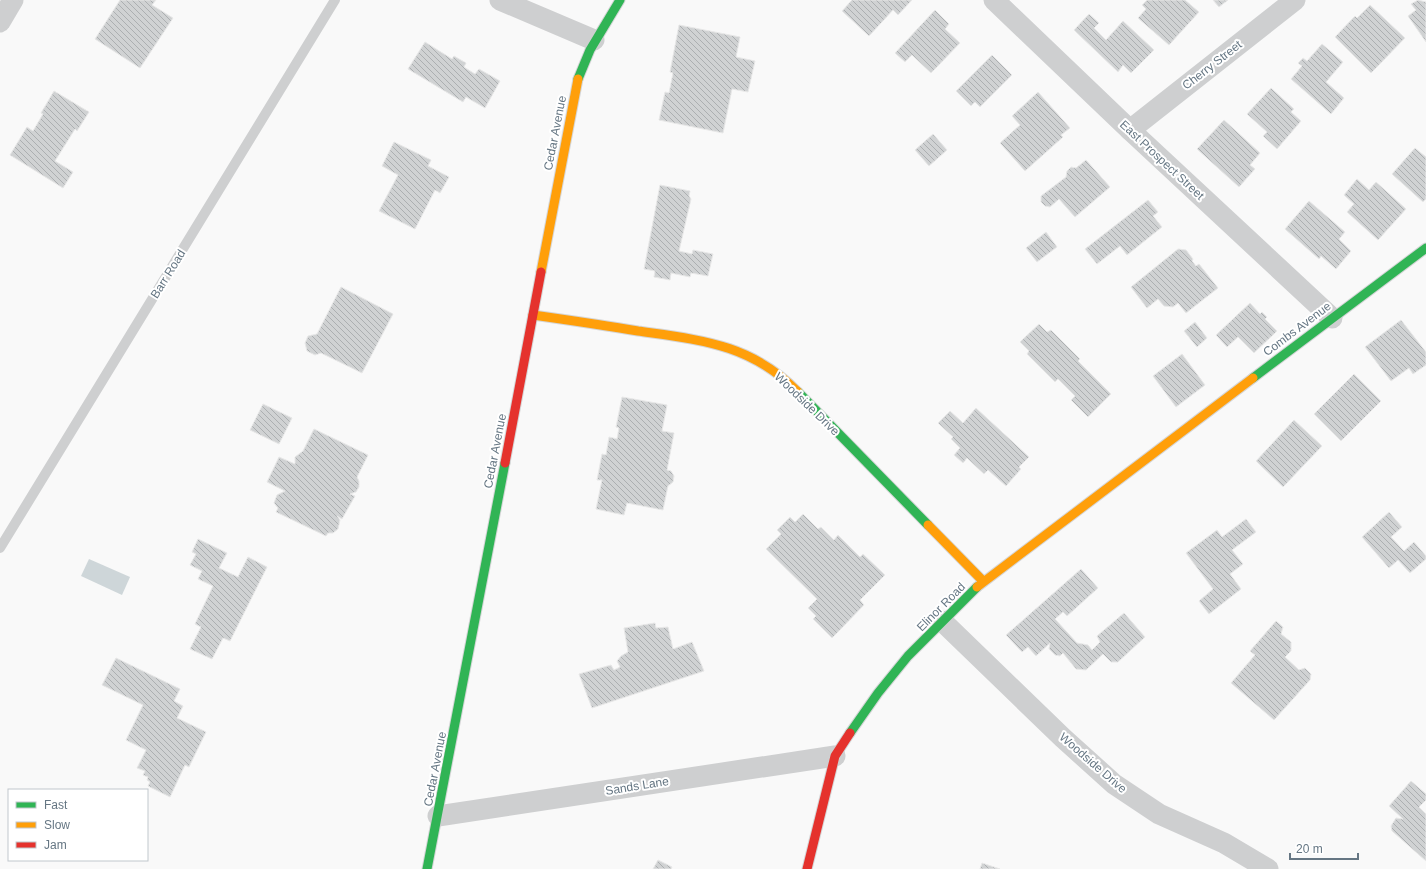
<svg xmlns="http://www.w3.org/2000/svg" width="1426" height="869" font-family="Arial,sans-serif">
  <style>
    .water { fill: #ced6d9 }
    .building { fill: url(#building-back-hatch); stroke: #e8e8e8 }
    .lines { fill: none; stroke-linecap: round; stroke-linejoin: round }
    .fast-casing { stroke: #d5d6d7; stroke-width: 11 }
    .slow-casing { stroke: #d5d6d7; stroke-width: 11 }
    .jam-casing { stroke: #d5d6d7; stroke-width: 11 }
    .lane { stroke: #cecfd0; stroke-width: 10 }
    .street { stroke: #cecfd0; stroke-width: 21 }
    .fast { stroke: #30b455; stroke-width: 9 }
    .slow { stroke: #ff9f0a; stroke-width: 9 }
    .jam { stroke: #e5322d; stroke-width: 9 }
    .labels { text-anchor: middle; stroke-width: 4; stroke-linejoin: round; paint-order: stroke }
    .street-label { font-size: 12px; fill: #657683; stroke: #fff }
  </style>
  <defs>
    <pattern id="building-back-hatch" width="6" height="6" patternUnits="userSpaceOnUse"><rect width="6" height="6" fill="#d0d2d3"/><path d="M-1 5l2 2M0 0l6 6M5-1l2 2" fill="none" stroke="#acafb1"/></pattern>
  </defs>
  <rect width="100%" height="100%" fill="#f9f9f9"/>
  <path class="water" d="M89,559L130,577L122,595L81,576Z"/>
  <g class="building">
    <path d="M120,0H156L152,5L173,18L140,68L95,39Z"/>
    <path d="M852,0H912L898,15L893,10L869,36L842,11Z"/>
    <path d="M1147,0H1185L1199,12L1169,45L1138,18L1146,9L1142,5Z"/>
    <path d="M1213,0H1228L1219,7Z"/>
    <path d="M1418,0L1426,2V42L1408,16L1416,10L1411,4Z"/>
    <path d="M1370,5L1405,38L1371,73L1335,37L1355,16L1357,18Z"/>
    <path d="M935,10L949,24L945,29L960,43L931,73L912,55L905,62L895,53Z"/>
    <path d="M1089,14L1099,23L1094,28L1106,40L1123,21L1154,50L1131,73L1123,65L1118,72L1074,30Z"/>
    <path d="M679,25L740,37L736,57L755,61L748,92L732,89L723,133L659,120L665,92L669,93L673,73L670,72Z"/>
    <path d="M425,42L452,59L454,56L466,63L464,67L475,74L479,69L500,81L485,108L466,97L463,102L408,69Z"/>
    <path d="M1322,44L1343,62L1326,82L1344,98L1331,114L1291,79L1302,66L1298,63L1303,58L1307,61Z"/>
    <path d="M992,55L1012,75L980,107L975,102L971,106L956,91Z"/>
    <path d="M1271,88L1294,109L1291,112L1301,121L1277,149L1263,136L1267,132L1247,114Z"/>
    <path d="M54,91L89,112L77,131L75,129L55,161L73,172L63,188L10,155L27,127L33,131L43,114L41,113Z"/>
    <path d="M1038,92L1070,128L1061,135L1063,137L1025,171L1000,143L1020,125L1012,116Z"/>
    <path d="M1224,120L1260,153L1250,165L1255,169L1239,187L1197,149Z"/>
    <path d="M933,134L947,150L929,166L915,150Z"/>
    <path d="M394,142L431,160L428,166L449,177L440,193L435,190L415,229L379,211L398,175L382,166Z"/>
    <path d="M1415,148L1426,157V199L1423,202L1392,174Z"/>
    <path d="M1086,160L1110,187L1075,217L1059,199L1050,207L1045,206L1041,202V196L1066,177L1067,171L1071,167L1076,168Z"/>
    <path d="M1357,179L1369,190L1376,182L1406,209L1378,240L1347,212L1354,204L1344,195Z"/>
    <path d="M660,185L690,191L689,196L691,199L679,251L692,254L693,250L713,254L708,276L691,273L690,277L671,273L670,280L654,277L655,271L644,269Z"/>
    <path d="M1148,200L1158,212L1153,216L1162,227L1127,255L1120,246L1097,264L1085,249Z"/>
    <path d="M1309,201L1345,232L1339,239L1351,251L1336,269L1321,256L1319,259L1285,229Z"/>
    <path d="M1046,232L1057,247L1037,262L1026,248Z"/>
    <path d="M1178,249L1186,250L1193,259L1192,261L1196,266L1199,264L1218,288L1186,313L1178,303L1173,307L1164,306L1158,299L1147,308L1131,287Z"/>
    <path d="M341,287L393,314L362,373L321,353L315,355L307,351L305,343L308,336L317,334Z"/>
    <path d="M1250,303L1260,314L1262,312L1267,317L1265,319L1277,331L1254,353L1238,337L1227,347L1216,335Z"/>
    <path d="M1401,320L1426,352V365L1413,374L1409,368L1391,381L1365,347Z"/>
    <path d="M1195,322L1207,338L1197,347L1184,331Z"/>
    <path d="M1039,324L1047,332L1051,330L1080,359L1078,361L1111,394L1088,417L1071,400L1075,396L1058,379L1055,382L1027,354L1029,351L1020,342Z"/>
    <path d="M1182,354L1205,385L1176,407L1153,376Z"/>
    <path d="M1354,374L1381,401L1341,441L1314,414Z"/>
    <path d="M622,397L667,405L662,431L674,433L667,470L671,471L674,476L673,482L668,486L663,510L627,503L624,515L596,509L602,480H597L602,454L606,455L609,437L617,439L619,428L616,427Z"/>
    <path d="M263,404L292,418L279,444L250,430Z"/>
    <path d="M976,408L1029,457L1019,467L1021,469L1006,486L988,470L984,474L967,458L963,463L954,455L960,448L951,439L953,437L938,423L950,411L963,423Z"/>
    <path d="M1294,420L1322,446L1283,487L1256,461Z"/>
    <path d="M314,429L368,455L357,477L359,481V487L356,492L350,494L355,496L342,519L337,516L340,520L338,529L333,533H328L326,536L276,512L278,508L274,503L277,495L285,491L267,482L279,457L295,464V457L303,451Z"/>
    <path d="M1389,512L1402,527L1391,537L1404,551L1414,542L1426,556V559L1410,573L1398,560L1389,568L1362,537Z"/>
    <path d="M803,514L818,529L821,527L834,540L838,535L860,557L863,554L885,575L860,600L864,605L832,638L813,619L816,616L808,608L817,599L766,549L781,534L777,530L790,517L795,522Z"/>
    <path d="M1246,519L1256,532L1232,550L1243,564L1230,574L1241,589L1209,614L1199,601L1213,589L1186,553L1217,530L1222,537Z"/>
    <path d="M198,539L227,553L219,568L238,577L248,557L267,567L230,641L223,638L212,659L190,649L201,627L195,624L213,586L198,579L202,571L190,565L196,554L192,552Z"/>
    <path d="M1081,569L1098,588L1067,616L1063,612L1055,619L1077,643L1088,645L1092,650L1100,642L1097,636L1124,613L1145,637L1118,662H1111L1103,654L1086,670L1076,669L1063,653L1060,656L1055,655L1049,649L1050,643L1036,656L1028,647L1022,652L1006,635Z"/>
    <path d="M1276,621L1283,627L1281,634L1291,642V651L1285,657L1299,670L1305,668L1311,674L1310,680L1274,720L1231,683L1255,655L1250,651Z"/>
    <path d="M655,623L656,628L668,627L673,649L692,642L704,671L592,708L579,674L611,665L614,670L620,667L617,661L621,656L628,652L624,628Z"/>
    <path d="M116,658L180,689L174,701L183,706L177,718L206,732L189,767L185,765L170,797L148,786L150,782L147,780L148,777L143,775L145,771L137,768L146,750L126,740L143,705L102,685Z"/>
    <path d="M1411,781L1426,794V800L1419,807L1426,814V861L1392,831L1391,826L1396,818L1403,819L1389,806Z"/>
    <path d="M658,860L672,867L671,869H653Z"/>
    <path d="M982,863L1000,869H980Z"/>
  </g>
  <g class="lines">
    <g class="fast-casing">
      <g id="fast">
        <path d="M578,79L590,50L620,0"/>
        <path d="M1253,378L1426,248"/>
        <path d="M798,392L928,525"/>
        <path d="M850,733L878,693L908,656L977,587"/>
        <path d="M427,869L505,463"/>
      </g>
    </g>
    <g class="slow-casing">
      <g id="slow">
        <path d="M541,272L578,79"/>
        <path d="M533,315C568,320 603,325 638,331C701,340 751,344 798,392"/>
        <path d="M928,525L983,581"/>
        <path d="M977,587L1253,378"/>
      </g>
    </g>
    <g class="jam-casing">
      <g id="jam">
        <path d="M505,463L541,272"/>
        <path d="M807,869L835,756L850,733"/>
      </g>
    </g>
    <path class="lane" d="M0,548L335,0"/>
    <g class="street">
      <path d="M500,0L594,40"/>
      <path d="M994,0L1130,130L1332,318"/>
      <path d="M0,22L13,0"/>
      <path d="M1130,130L1295,0"/>
      <path d="M942,621L1063,738L1114,784L1159,814L1224,843L1268,869"/>
      <path d="M438,816L835,756"/>
    </g>
    <use href="#fast" class="fast"/>
    <use href="#slow" class="slow"/>
    <use href="#jam" class="jam"/>
  </g>
  <g class="labels">
    <g class="street-label">
      <text transform="translate(1212 65) rotate(-38)" y="4">Cherry Street</text>
      <text transform="translate(555 133) rotate(-79)" y="4">Cedar Avenue</text>
      <text transform="translate(1162 160) rotate(43)" y="4">East Prospect Street</text>
      <text transform="translate(168 274) rotate(-58)" y="4">Barr Road</text>
      <text transform="translate(1297 329) rotate(-37)" y="4">Combs Avenue</text>
      <text transform="translate(807 404) rotate(44)" y="4">Woodside Drive</text>
      <text transform="translate(495 451) rotate(-79)" y="4">Cedar Avenue</text>
      <text transform="translate(941 607) rotate(-45)" y="4">Elinor Road</text>
      <text transform="translate(1093 763) rotate(41)" y="4">Woodside Drive</text>
      <text transform="translate(435 769) rotate(-79)" y="4">Cedar Avenue</text>
      <text transform="translate(637 786) rotate(-9)" y="4">Sands Lane</text>
    </g>
  </g>
  <rect x="8" y="789" width="140" height="72" fill="#ffffff" stroke="#c1c8cd"/>
  <rect x="16" y="802" width="20" height="6" fill="#30b455" stroke="#c1c8cd"/>
  <text x="44" y="809" font-size="12" fill="#657683">Fast</text>
  <rect x="16" y="822" width="20" height="6" fill="#ff9f0a" stroke="#c1c8cd"/>
  <text x="44" y="829" font-size="12" fill="#657683">Slow</text>
  <rect x="16" y="842" width="20" height="6" fill="#e5322d" stroke="#c1c8cd"/>
  <text x="44" y="849" font-size="12" fill="#657683">Jam</text>
  <path d="M1290 853v6h68v-6" fill="none" stroke="#657683" stroke-width="2"/>
  <text x="1296" y="853" font-size="12" fill="#657683" stroke="#ffffff" stroke-width="3" paint-order="stroke">20 m</text>
</svg>
